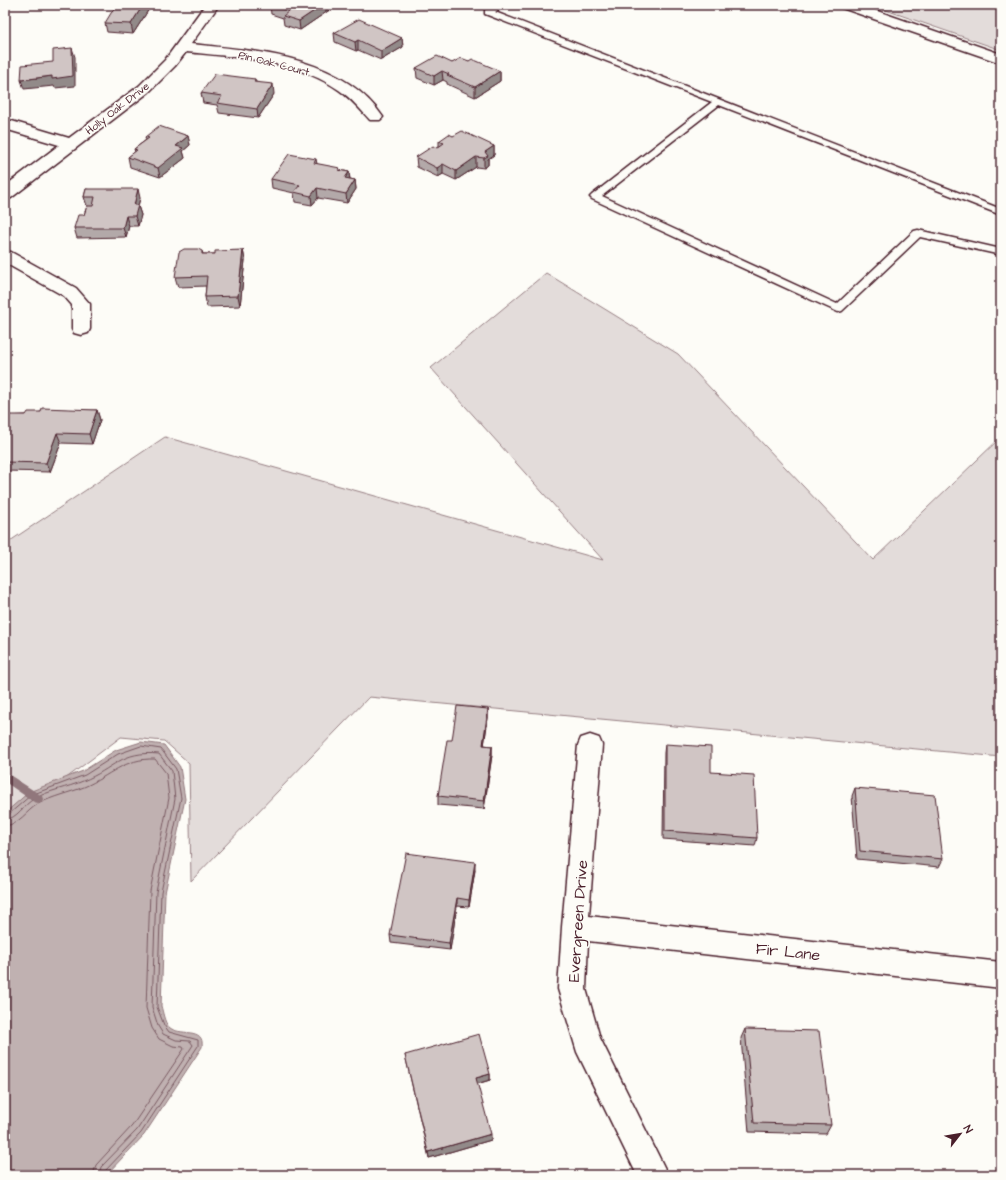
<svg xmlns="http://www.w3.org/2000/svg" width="1006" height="1180" font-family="'Architects Daughter',sans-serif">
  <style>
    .green { fill: #e3dcda; stroke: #967e82 }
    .water { fill: #c0b1b1; stroke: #91777b }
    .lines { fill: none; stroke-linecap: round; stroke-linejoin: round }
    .shore { stroke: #795961; stroke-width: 1 }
    .stream { fill: #91777b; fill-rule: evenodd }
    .service-casing { stroke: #4a1f2b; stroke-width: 3 }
    .minor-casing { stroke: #4a1f2b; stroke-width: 3 }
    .service { fill: #fdfcf7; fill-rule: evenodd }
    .minor { fill: #fdfcf7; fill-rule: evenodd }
    .wall { fill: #b3a9a9; stroke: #4a1f2b }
    .shaded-wall { fill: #928a89; stroke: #4a1f2b }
    .building { fill: #d0c5c4; stroke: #4a1f2b }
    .labels { text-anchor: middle; stroke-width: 3.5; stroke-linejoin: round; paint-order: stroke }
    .far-street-label { font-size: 11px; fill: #4a1f2b; stroke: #fdfcf7 }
    .near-street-label { font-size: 16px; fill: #4a1f2b; stroke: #fdfcf7 }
  </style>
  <rect width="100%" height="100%" fill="#fdfcf7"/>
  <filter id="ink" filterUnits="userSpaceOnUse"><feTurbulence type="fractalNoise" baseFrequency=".025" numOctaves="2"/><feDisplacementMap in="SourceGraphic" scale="8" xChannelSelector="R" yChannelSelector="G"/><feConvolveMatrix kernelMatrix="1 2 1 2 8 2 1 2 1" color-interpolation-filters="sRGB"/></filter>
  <g filter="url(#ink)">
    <g class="green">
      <path d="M872,5H1001V50L877,7Z"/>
      <path d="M546,273L678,354L873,560L1001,437V757L369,697L191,881L189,763L164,741L121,737L5,824V541L7,543L165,437L603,560L431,368Z"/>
    </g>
    <path class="water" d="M141,742L164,745L180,767L185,799L165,893L161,1006C163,1012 164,1022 169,1027C179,1037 205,1026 202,1047L144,1135L106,1175H5V813L29,792L83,771L116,750Z"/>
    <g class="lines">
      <g class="shore">
        <path d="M5,815L9,814L31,795L85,775L118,754L141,746L161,749L176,769L181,798L161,892L157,1007L164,1025L169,1032L198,1040V1046L141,1133L105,1171L104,1175"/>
        <path d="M5,820C18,818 23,805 34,799C49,790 67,788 83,781C114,769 121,750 159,754L172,771L175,799L156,892L152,1007L158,1026L163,1034L176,1040L190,1041L193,1045L137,1130L101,1167L99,1175"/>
        <path d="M5,826C20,824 26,811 38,804C53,796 69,793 84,787C110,776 124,758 155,759L166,773L169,798L150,891L146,1008L152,1028L159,1039L173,1046L183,1047L184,1049L132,1126L96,1165L93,1175"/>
      </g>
      <path class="stream" d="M5,772L42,796L43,799L42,802L38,803L34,802L5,782Z"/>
      <g class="service-casing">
        <path id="service" d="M494,5H504L495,12L1001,209V215L719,105L602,196L837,304L914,231L918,230L1001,249V255L920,237L842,311L838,312L592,199L590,197L592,195L712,102L485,14V10Z"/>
      </g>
      <g class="minor-casing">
        <g id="minor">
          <path d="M205,5H219L191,44C258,51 341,56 383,117L380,120H370C360,109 351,98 339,90C296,60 236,57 186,52L175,66L149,92L11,198L5,199V186L59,145L5,129V119L69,138L139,86L165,60Z"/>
          <path d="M840,5H860L1001,54V63L842,8Z"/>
          <path d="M5,251L11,252L76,288L90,304V329L88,333L81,335L74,333L72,329V305L64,296L5,263Z"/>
          <path d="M590,735L599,738L602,745L589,916L1001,962V988L588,941L586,989L600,1038L668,1175H637L577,1052L558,989L562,927L578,745L581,738Z"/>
        </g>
      </g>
      <use href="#service" class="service"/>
      <use href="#minor" class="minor"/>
    </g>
    <g class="wall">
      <path d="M270,5H331V9L300,30L284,25L283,18L271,14Z"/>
      <path d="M149,9L133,34L107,32L105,23Z"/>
      <path d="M334,33L402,38L403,47L381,60L358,50L356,51L335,42Z"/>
      <path d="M469,61L500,71V81L475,97L447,84V82L443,80L434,85L417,78L416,68L452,63Z"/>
      <path d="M255,79L256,82L274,94L258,118L219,113L217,105L203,103L201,93Z"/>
      <path d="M188,136L190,145L183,151L185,158L160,177L130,167L128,157L135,152L134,149L146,140L145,137Z"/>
      <path d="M453,136L494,146V155L488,159V165L484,168L476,167L456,180L443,174L438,177L417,167L416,157L439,146V141Z"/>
      <path d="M316,159L317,164L340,170L349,172L350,179L355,180L356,189L347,203L318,198L312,205L295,202L294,193L272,188L271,179Z"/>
      <path d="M86,189L140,198L138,206L141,215L138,226H129L126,237L77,238L74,228L84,215L87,206L84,197Z"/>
      <path d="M243,250L245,260L240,306L207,307L205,297L206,286L178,287L175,277L202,251L203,254H215Z"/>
      <path d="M97,410L100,420L92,444L61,443L50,472L6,471L5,468V416L26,415L41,412Z"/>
      <path d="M488,709V718L484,745L492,746V755L484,809L438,805V796L452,740Z"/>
      <path d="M665,744L711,772L757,838L755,846L663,839L664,753Z"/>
      <path d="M855,788L943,859L939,867L857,859L852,796Z"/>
      <path d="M475,870L469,907L457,906L450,950L391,943L390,935Z"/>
      <path d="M745,1029L831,1125L826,1134L749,1132L741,1038Z"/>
      <path d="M405,1055L490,1074V1080L477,1084L491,1140L429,1158Z"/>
    </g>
    <g class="shaded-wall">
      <path d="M143,5H148L149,9L133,34L131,24Z"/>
      <path d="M323,5H331V9L300,30L299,21Z"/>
      <path d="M402,38L403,47L381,60V51Z"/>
      <path d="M358,40V50L356,51L355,42Z"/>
      <path d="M72,48L75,57V86L55,88L54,86L24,89L21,80L52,76Z"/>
      <path d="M442,71L443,80L434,85V76Z"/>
      <path d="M500,71V81L475,97V87Z"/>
      <path d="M273,84L274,94L258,118L257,109Z"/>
      <path d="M188,136L190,145L183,151L185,158L160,177L158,168L176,146Z"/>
      <path d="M494,146V155L488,159V165L484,168V158L485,152Z"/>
      <path d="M476,157V167L456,180V171Z"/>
      <path d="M443,164V174L438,177L437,168Z"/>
      <path d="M349,172L350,182L345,178Z"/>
      <path d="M355,180L356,189L347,203L346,194Z"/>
      <path d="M317,188L318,198L312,205L311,196Z"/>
      <path d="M138,189L140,198L138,206L141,215L138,226L135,216L134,205Z"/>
      <path d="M126,216L129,226L126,237L123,228Z"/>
      <path d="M243,250L245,260L240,306L238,296Z"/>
      <path d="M97,410L100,420L92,444L89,434Z"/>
      <path d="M57,433L61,443L50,472L46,463Z"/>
      <path d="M488,709V718L483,753V745Z"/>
      <path d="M492,746V755L484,809V801Z"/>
      <path d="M475,862V870L469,907V900Z"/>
      <path d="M457,898V906L450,950L449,943Z"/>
      <path d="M490,1074V1080L476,1084V1078Z"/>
      <path d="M491,1134V1140L429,1158L428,1152Z"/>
    </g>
    <g class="building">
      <path d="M116,5H143L131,24L105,23Z"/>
      <path d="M271,5H323L299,21L283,16L289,11Z"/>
      <path d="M359,19L402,38L381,51L358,40L355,42L334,33Z"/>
      <path d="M72,48L73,76L52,79V76L21,80L22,65L53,62V50Z"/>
      <path d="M437,56L452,63L461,58L469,61L472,59L500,71L475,87L447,75L449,74L442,71L434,76L416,68Z"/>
      <path d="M215,74L255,79L254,82L273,84L257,109L217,103L222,96L201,93Z"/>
      <path d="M159,126L188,136L176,146L183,148L158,168L128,157L137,150L134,149L149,138L145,137Z"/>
      <path d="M462,131L494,146L485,152L488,156L484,158L476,157L456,171L443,164L437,168L416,157L433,146L437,148L444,143L439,141L449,134L453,136Z"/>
      <path d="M289,154L316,159L314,163L340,168L338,170L349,172L345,178L355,180L346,194L317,188L311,196L294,192L300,185L271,179Z"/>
      <path d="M86,189H138L134,205H138L135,216H126L123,228H74L78,215H84L87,206H93L95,197H84Z"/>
      <path d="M184,249H198L202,251V254H215V251L243,250L238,296L205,297L207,276L175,277L179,252Z"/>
      <path d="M42,408L97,410L89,434L57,433L46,463L5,462V415H26L28,412H41Z"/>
      <path d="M457,706L488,709L483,745L492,746L484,801L438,796L447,740H452Z"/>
      <path d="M665,744L711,747V772L754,775L757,838L665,831Z"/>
      <path d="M855,788L935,795L943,859L860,851Z"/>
      <path d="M406,853L475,862L469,900L457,898L449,943L390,935Z"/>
      <path d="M745,1029L819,1031L831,1125L754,1123Z"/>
      <path d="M479,1034L490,1074L476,1078L491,1134L428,1152L405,1055Z"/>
    </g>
  </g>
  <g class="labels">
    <g class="far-street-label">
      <text transform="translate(274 63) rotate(14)" y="4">Pin Oak Court</text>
      <text transform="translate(117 108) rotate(-38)" y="4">Holly Oak Drive</text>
    </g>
    <g class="near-street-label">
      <text transform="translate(577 921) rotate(-86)" y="6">Evergreen Drive</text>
      <text transform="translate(788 951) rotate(6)" y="6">Fir Lane</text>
    </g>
  </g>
  <rect width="1006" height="1180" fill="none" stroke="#fdfcf7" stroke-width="20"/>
  <rect x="10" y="10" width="986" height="1160" fill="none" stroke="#4a1f2b" stroke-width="1.5" filter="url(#ink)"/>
  <g transform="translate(960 1134) rotate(59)" stroke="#fdfcf7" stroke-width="3" paint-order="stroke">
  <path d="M0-3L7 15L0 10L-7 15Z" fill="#4a1f2b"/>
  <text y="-6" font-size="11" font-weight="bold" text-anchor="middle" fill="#4a1f2b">N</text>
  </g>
</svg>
